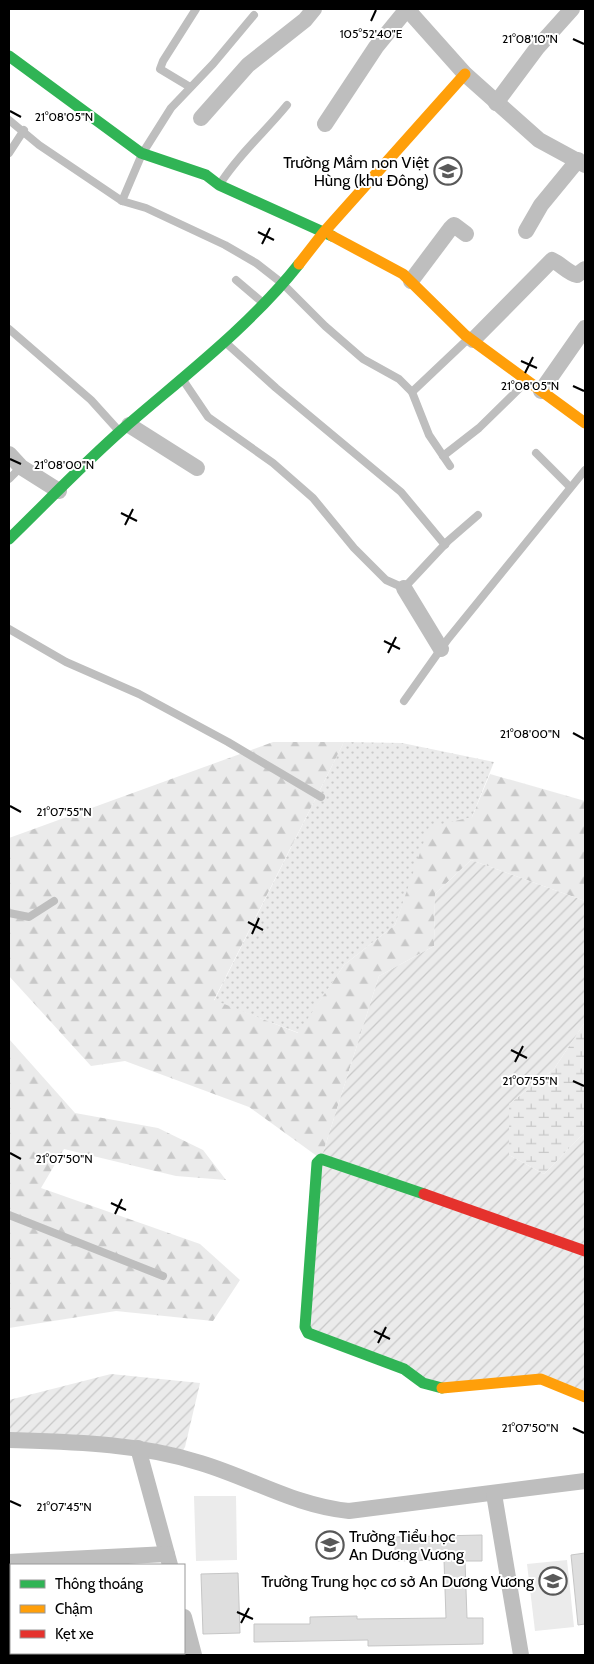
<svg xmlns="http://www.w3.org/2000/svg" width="594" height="1664" font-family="Cabin,sans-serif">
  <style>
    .grass { fill: url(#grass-dots) }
    .forest { fill: url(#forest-firs) }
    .wetland { fill: url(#wetland-marsh) }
    .garden { fill: url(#garden-furrows) }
    .pitch { fill: #ebebeb }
    .building { fill: #dedede; stroke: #c6c6c6 }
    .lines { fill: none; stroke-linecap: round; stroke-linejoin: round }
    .lane { stroke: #bebebe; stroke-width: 8 }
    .street { stroke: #bebebe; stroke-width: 16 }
    .fast { stroke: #30b455; stroke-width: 11 }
    .slow { stroke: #ff9f0a; stroke-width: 11 }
    .jam { stroke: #e5322d; stroke-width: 11 }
    .ticks { fill: none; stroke: #000; stroke-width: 2 }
    .labels { text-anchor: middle; stroke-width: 4; stroke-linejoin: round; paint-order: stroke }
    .poi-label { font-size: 16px; fill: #000; stroke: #fff; text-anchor: end }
    .ticks-label { font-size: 12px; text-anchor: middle; fill: #000; stroke: #fff; stroke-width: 4; stroke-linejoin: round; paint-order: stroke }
  </style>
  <defs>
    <pattern id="grass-dots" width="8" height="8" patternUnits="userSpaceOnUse" patternTransform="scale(1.25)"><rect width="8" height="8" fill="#ebebeb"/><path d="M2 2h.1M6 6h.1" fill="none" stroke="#c8c8c8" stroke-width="1.8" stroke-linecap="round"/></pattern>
    <pattern id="forest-firs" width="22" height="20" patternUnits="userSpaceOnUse" patternTransform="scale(1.25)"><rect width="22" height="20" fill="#ebebeb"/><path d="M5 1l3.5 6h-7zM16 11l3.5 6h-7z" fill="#c8c8c8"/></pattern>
    <pattern id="wetland-marsh" width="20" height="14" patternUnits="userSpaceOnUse" patternTransform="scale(1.25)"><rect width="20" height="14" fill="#ebebeb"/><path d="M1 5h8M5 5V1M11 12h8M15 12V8" fill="none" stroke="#c8c8c8"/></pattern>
    <pattern id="garden-furrows" width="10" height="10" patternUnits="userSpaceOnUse" patternTransform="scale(1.25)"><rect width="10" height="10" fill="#ebebeb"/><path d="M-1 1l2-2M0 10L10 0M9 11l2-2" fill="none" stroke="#c8c8c8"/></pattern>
  </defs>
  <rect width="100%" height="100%" fill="#fff"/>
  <path class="grass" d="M344,742L402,743L494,762L472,817L406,895L395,925L344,965L299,1033L214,1001Z"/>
  <g class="forest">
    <path d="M273,742H344L214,1000L298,1033L344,965L395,925L429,827L472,817L490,774L585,801V901L471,860L435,894L434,946L379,976L321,1159L249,1107L125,1061L91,1066L9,976V838Z"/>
    <path d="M9,1039L75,1113L158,1128L203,1150L226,1180L176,1176L64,1149L41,1188L200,1244L240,1280L213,1321L116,1311L9,1328Z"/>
  </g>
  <path class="wetland" d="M585,1022V1132L544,1174L509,1155V1104L554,1069Z"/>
  <g class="garden">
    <path d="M471,860L585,901V1022L554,1069L509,1104V1155L544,1174L585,1132V1399L541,1379L430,1386L308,1333L321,1159L379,976L434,946L435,894Z"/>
    <path d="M111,1374L200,1383L185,1447L179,1457L9,1441V1400Z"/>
  </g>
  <g class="pitch">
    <path d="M194,1496H236L237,1560L196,1561Z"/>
    <path d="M567,1560L574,1627L535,1631L527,1564Z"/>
  </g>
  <g class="building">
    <path d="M482,1535V1561H465L467,1618H483V1644L368,1646V1640L254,1642V1624H310V1617L357,1616V1619L446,1618L444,1560L395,1561V1537Z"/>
    <path d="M585,1553V1624L578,1625L571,1555Z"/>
    <path d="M238,1573L240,1633L203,1634L201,1574Z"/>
  </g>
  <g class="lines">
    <g class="lane">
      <path d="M190,87L160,69L163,61L196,9"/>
      <path d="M9,120L39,145L122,201L146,208L225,245L256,263L283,284L325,326L363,359L399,379L412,392L429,435L450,466"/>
      <path d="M9,153L24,130"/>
      <path d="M220,184C239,154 265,132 287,105"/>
      <path d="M122,201L142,154L171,108L213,64L254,15"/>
      <path d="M236,280L262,302"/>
      <path d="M9,329L91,400L119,431"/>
      <path d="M225,342L276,388L401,492L445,545"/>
      <path d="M183,380L208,417L273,463L313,498L354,548L386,580L404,588L448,541L478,515"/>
      <path d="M412,392L468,339"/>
      <path d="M536,453L570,487"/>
      <path d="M443,456L479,428L525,383"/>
      <path d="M9,479L21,467"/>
      <path d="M9,629L66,662L139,694L228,742L321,797"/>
      <path d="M404,701L448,639L585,470"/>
      <path d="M9,913L29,917L54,901"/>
      <path d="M9,1215L163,1276"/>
    </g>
    <g class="street">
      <path d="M407,9L465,74L539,140L585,165"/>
      <path d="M496,103L537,48L572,9"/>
      <path d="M201,118L248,65L305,20L314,9"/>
      <path d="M325,124L376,47L407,9"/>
      <path d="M526,231L541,205L578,160"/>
      <path d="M411,281L450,229L454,225L466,234"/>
      <path d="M473,340L552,260C561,264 568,273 577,275L585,269"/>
      <path d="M541,391L585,328"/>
      <path d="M129,425L197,468"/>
      <path d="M9,454L21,467L59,491"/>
      <path d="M404,588L441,649"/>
      <path d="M9,1440C74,1442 138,1443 201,1463C251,1478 296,1506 349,1511L585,1481"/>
      <path d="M138,1448L170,1565"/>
      <path d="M494,1494L521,1655"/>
      <path d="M9,1562L167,1554"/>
      <path d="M184,1617L194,1655"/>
      <path d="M102,1653L107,1655"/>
      <path d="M62,1655L72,1653"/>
    </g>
    <g class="fast">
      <path d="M9,56L141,153L206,175L219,185L332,236"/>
      <path d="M9,539C47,502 84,463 124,428C184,376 250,326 299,264"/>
      <path d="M424,1194L321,1159L317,1163L305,1327L308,1333L404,1369L423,1383L442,1388"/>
    </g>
    <g class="slow">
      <path d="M332,236L403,274L465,335L585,423"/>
      <path d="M299,264L324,232L465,74"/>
      <path d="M442,1388L541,1379L585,1397"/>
    </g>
    <path class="jam" d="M424,1194L585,1251"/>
  </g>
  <path class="ticks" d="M371,21L376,10M573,39L584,44M10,111L21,117M258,232L274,240M262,244L270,228M521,361L537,368M525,373L533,357M573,386L584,391M10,459L21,464M121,513L137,521M125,525L133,509M384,641L400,649M388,653L396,637M573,733L584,739M10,806L21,812M248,922L263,930M252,934L259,918M511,1050L527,1058M515,1062L523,1046M573,1081L584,1086M10,1153L21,1159M111,1203L126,1210M115,1214L122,1199M374,1331L390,1339M378,1343L386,1327M573,1428L584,1433M10,1501L21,1506M237,1612L253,1619M241,1623L249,1608"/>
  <defs>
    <g id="school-ring" transform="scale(1.4375)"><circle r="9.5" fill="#fff" stroke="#595959" stroke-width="1.5"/><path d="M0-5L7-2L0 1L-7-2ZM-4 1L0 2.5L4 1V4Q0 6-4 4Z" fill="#595959"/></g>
  </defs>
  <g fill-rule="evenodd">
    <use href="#school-ring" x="448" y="171"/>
    <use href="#school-ring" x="330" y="1545"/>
    <use href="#school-ring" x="553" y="1581"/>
  </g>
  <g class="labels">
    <g class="poi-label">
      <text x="429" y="168">Trường Mầm non Việt<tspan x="429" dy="18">Hùng (khu Đông)</tspan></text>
      <text x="349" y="1542" text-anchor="start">Trường Tiểu học<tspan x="349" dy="18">An Dương Vương</tspan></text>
      <text x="534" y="1587">Trường Trung học cơ sở An Dương Vương</text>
    </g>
  </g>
  <g class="ticks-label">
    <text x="371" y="38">105°52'40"E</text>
    <text x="530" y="43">21°08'10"N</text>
    <text x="64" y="121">21°08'05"N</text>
    <text x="530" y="390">21°08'05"N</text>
    <text x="64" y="469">21°08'00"N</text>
    <text x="530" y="738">21°08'00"N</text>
    <text x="64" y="816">21°07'55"N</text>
    <text x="530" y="1085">21°07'55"N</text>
    <text x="64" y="1163">21°07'50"N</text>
    <text x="530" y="1432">21°07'50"N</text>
    <text x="64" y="1511">21°07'45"N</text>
  </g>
  <rect width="594" height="1664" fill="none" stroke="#000000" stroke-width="20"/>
  <rect x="10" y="1564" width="175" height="90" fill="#ffffff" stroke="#999999"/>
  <rect x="20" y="1580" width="25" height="8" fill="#30b455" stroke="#999999"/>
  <text x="55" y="1589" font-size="15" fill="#000000">Thông thoáng</text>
  <rect x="20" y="1605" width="25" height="8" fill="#ff9f0a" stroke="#999999"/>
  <text x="55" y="1614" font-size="15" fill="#000000">Chậm</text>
  <rect x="20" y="1630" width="25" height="8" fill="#e5322d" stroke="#999999"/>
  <text x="55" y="1639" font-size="15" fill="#000000">Kẹt xe</text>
</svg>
